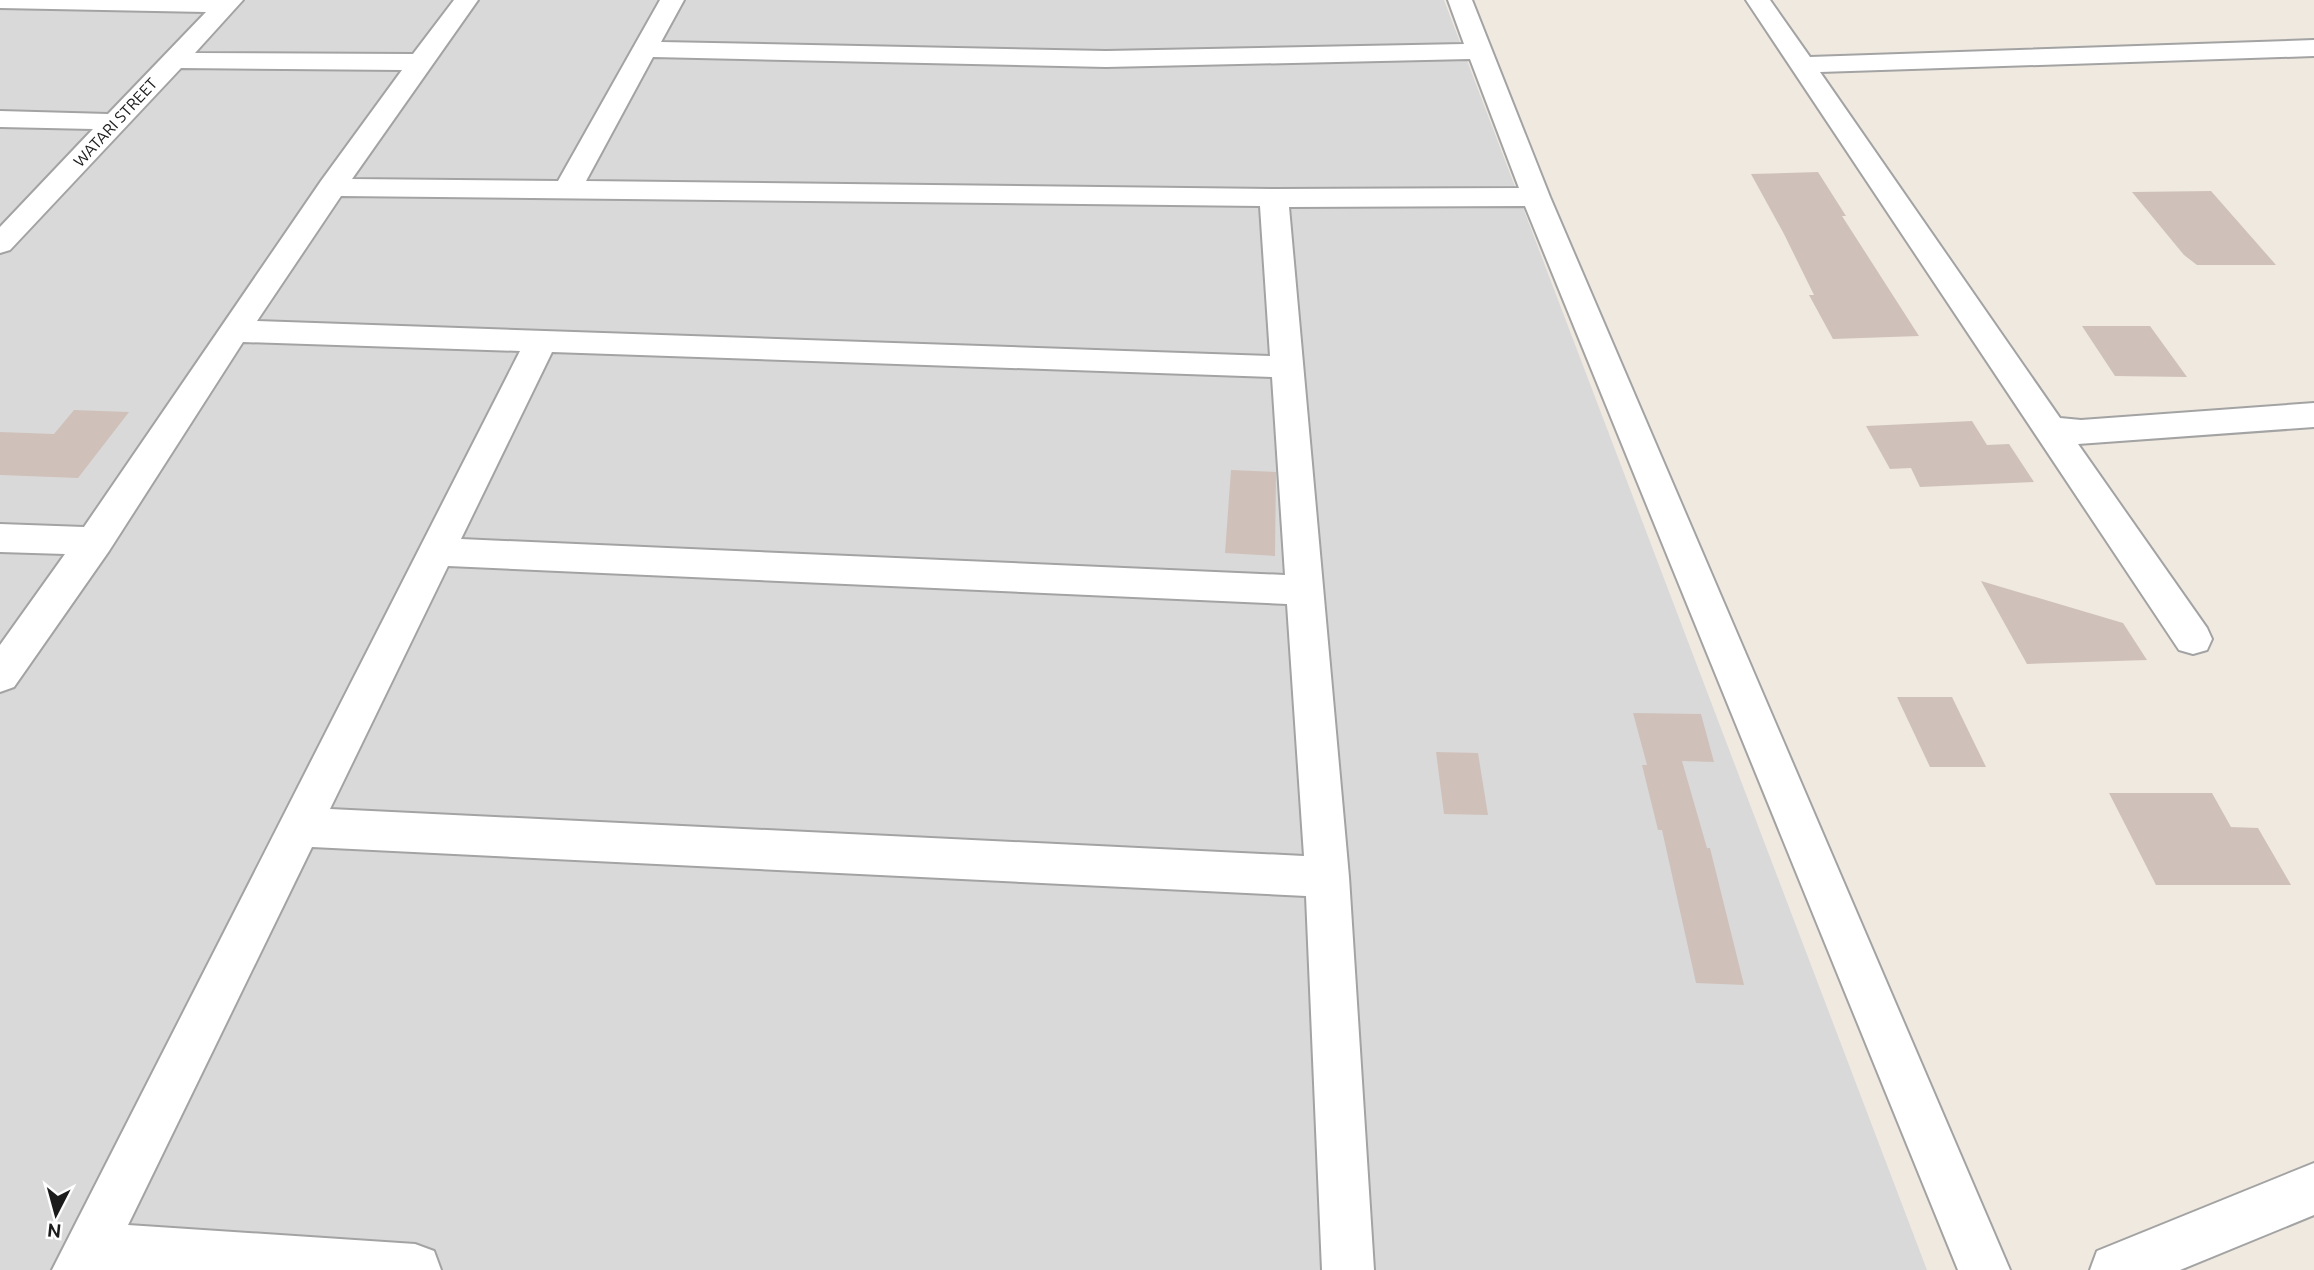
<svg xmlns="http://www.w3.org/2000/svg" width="2314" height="1270" font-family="Ubuntu,sans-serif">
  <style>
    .residential { fill: #dad9d9 }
    .building { fill: #cfc1b9 }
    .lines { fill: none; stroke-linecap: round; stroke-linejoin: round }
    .minor-casing { stroke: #a3a3a3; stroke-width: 4 }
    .minor { fill: #fff; fill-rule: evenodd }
    .labels { text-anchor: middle; stroke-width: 5; stroke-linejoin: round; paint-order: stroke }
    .far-street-label { font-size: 16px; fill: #1c1c1c; stroke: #fff }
  </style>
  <rect width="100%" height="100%" fill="#efe9e0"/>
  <path class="residential" d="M0,0H1444L1927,1270H0Z"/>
  <g class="building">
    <path d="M1818,172L1846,216H1842L1919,336L1833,339L1809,295H1814L1784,234L1751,174Z"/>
    <path d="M2211,191L2276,265H2197L2184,255L2132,192Z"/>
    <path d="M2082,326H2150L2187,377L2115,376Z"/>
    <path d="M74,410L129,412L78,478L0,475V432L54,434Z"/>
    <path d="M1972,421L1987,445L2009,444L2034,482L1920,487L1911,468L1890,469L1866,426Z"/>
    <path d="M1231,470L1276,472L1275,556L1225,553Z"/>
    <path d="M1981,581L2123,623L2147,660L2027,664Z"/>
    <path d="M1897,697H1952L1986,767H1930Z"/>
    <path d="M1633,713L1701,714L1714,762L1682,761L1707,848H1710L1744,985L1696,983L1662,830H1658L1642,765H1647Z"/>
    <path d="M1436,752L1478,753L1488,815L1444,814Z"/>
    <path d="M2109,793H2212L2231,827L2258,828L2291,885H2156Z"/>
  </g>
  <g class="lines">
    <g class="minor-casing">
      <g id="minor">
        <path d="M0,0H243L195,53L413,54L454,0H478L352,179L558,181L660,0H684L661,42L1106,51L1464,44L1448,0H1472L1550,197L2010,1270H1958L1525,206L1289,207L1349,877L1374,1270H1322L1306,896L312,847L128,1225L415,1244L434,1251L441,1270H52L520,351L243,342L109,551L14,687L0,692V645L65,554L0,552V524L84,527L321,181L402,70L181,68L10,250L0,253V227L93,129L0,127V111L108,114L206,12L0,8ZM653,57L1106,67L1470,59L1519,188L1274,189L586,181ZM341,196L1260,206L1270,356L257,321ZM552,352L1272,377L1285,575L461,539ZM448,566L1287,604L1304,856L330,809Z"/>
        <path d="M1746,0H1770L1810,57L2314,40V56L1820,72L2060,418L2081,420L2314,403V427L2078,444L2207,628L2212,639L2207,650L2193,654L2179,650Z"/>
        <path d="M2314,1163V1215L2180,1270H2090L2097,1251Z"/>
      </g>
    </g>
    <use href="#minor" class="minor"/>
  </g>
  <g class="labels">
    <g class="far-street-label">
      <text transform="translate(115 122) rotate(-47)" y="6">WATARI STREET</text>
    </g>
  </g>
  <g transform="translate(56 1214) rotate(186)" stroke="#ffffff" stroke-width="5" paint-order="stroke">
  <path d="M0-5L12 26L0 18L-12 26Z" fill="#1c1c1c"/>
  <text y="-10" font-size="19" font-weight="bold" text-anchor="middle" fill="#1c1c1c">N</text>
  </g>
</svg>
